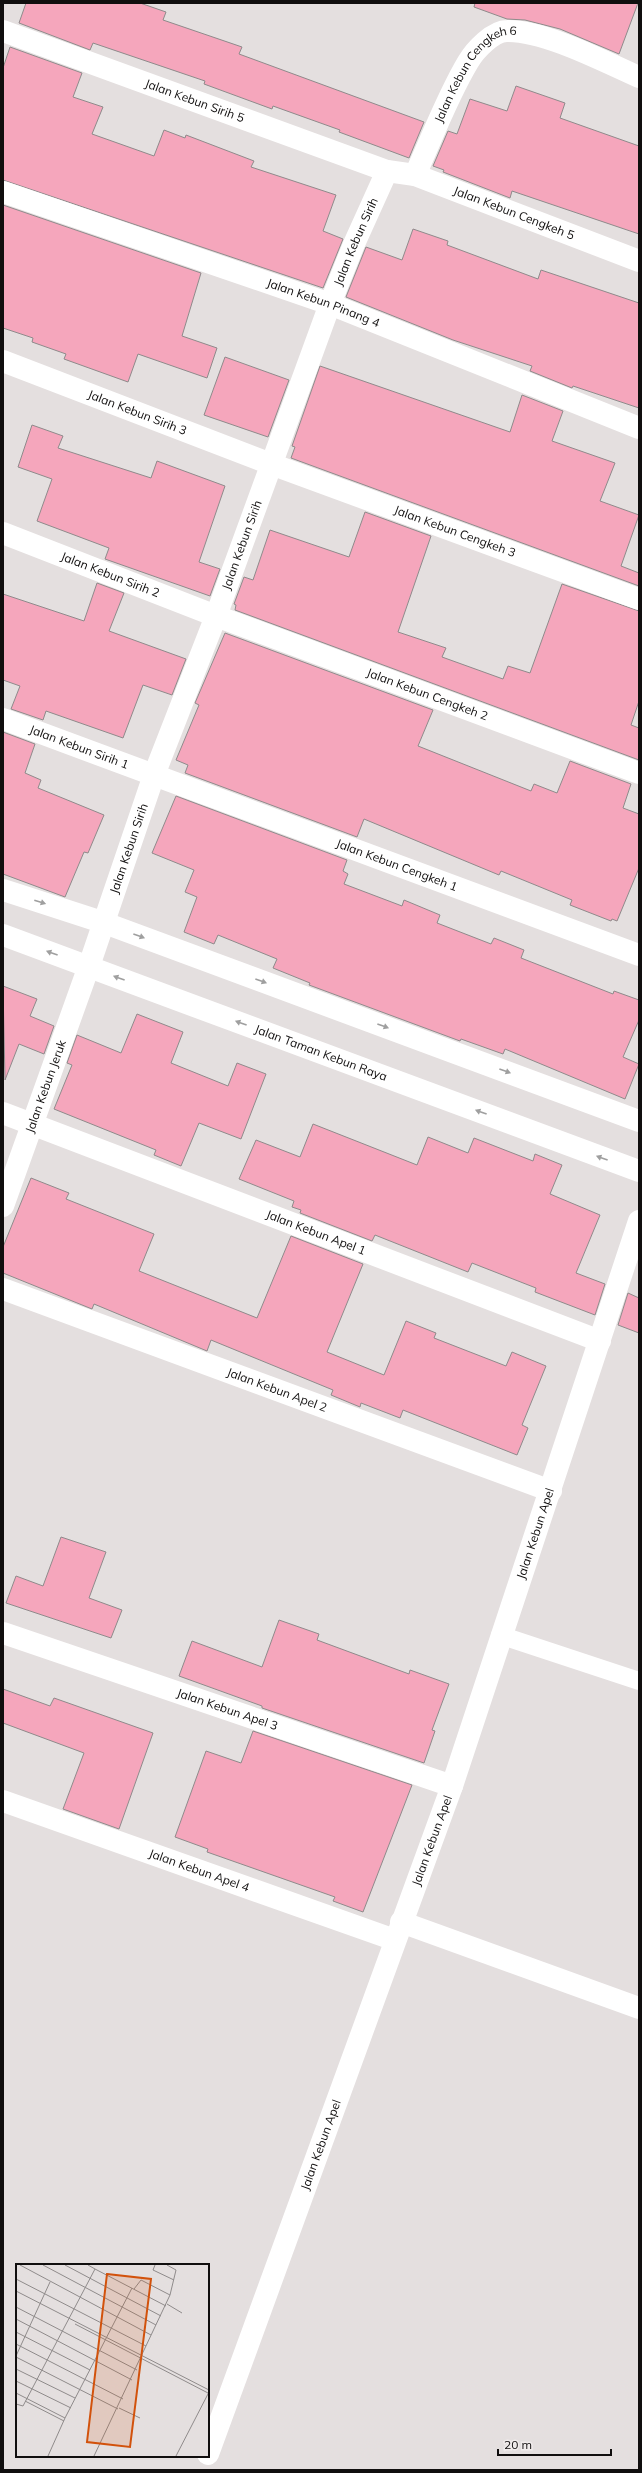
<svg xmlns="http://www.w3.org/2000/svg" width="642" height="2473" font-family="Mulish,sans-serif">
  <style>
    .building { fill: #f5a6bc; stroke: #8f8a8b }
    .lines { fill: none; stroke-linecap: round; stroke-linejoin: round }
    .lane { stroke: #fff; stroke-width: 18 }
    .street { stroke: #fff; stroke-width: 22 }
    .oneway { fill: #9f9f9f }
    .labels { text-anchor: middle; stroke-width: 3; stroke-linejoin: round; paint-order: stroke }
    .street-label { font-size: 12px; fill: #100e0e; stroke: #f1ecec }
    .inset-road { fill: none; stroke: #8f8b8b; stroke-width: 1 }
    .view { fill: #d2520c; fill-opacity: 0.15; stroke: #d2520c; stroke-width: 2 }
    .inset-edge { fill: none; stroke: #100e0e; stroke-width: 2 }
  </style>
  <rect width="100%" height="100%" fill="#e4dfdf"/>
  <g class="building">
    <path d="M26,3H140L166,12L163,20L242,47L239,54L424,122L409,158L339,132L340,130L273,106L272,109L204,84L205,81L93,43L90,50L19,23Z"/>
    <path d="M475,3H638L619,54L560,29L525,20L507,19L474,7Z"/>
    <path d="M10,47L82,73L73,97L103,107L92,134L154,156L164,130L185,138L186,135L254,161L251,167L336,195L323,231L343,239L323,288L3,180V68Z"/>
    <path d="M516,86L565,103L560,118L639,146V234L512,191L510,198L443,172L444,170L433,166L448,131L457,134L470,99L507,111Z"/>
    <path d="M3,205L201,273L182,336L217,348L207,378L138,354L128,382L64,359L66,354L32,342L33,338L3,328Z"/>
    <path d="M413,229L448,241L447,245L538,279L541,270L639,303V408L573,386L572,388L530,371L532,366L453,340L346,297L366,247L402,260Z"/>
    <path d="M225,357L289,380L268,437L204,415Z"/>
    <path d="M320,366L510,432L522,395L563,411L552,441L615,463L600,501L639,515L621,566L639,573V586L291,458L295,447L292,446Z"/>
    <path d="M32,425L63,436L58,448L151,478L157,461L225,486L199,562L220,569L210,596L105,559L109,548L37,521L52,479L18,467Z"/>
    <path d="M365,512L431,536L398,632L446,648L442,657L503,679L508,666L530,673L562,584L639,611V701L631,725L639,728V760L235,610L236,605L234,604L244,577L253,580L270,530L349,557Z"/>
    <path d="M97,583L124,593L109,631L186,659L172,695L143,685L123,738L46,711L43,720L11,709L20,686L3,680V594L84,621Z"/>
    <path d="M225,633L433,710L418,746L531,791L534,784L557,793L570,761L631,784L623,808L639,814V868L617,921L612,919L611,921L570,905L572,900L501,871L499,875L364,819L357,837L185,773L188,765L176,760L199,705L195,703Z"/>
    <path d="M3,732L35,744L25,773L41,780L38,788L104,815L88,853L84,852L65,897L3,874Z"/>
    <path d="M176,796L347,860L343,871L348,874L344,884L402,906L404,900L440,915L437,923L491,944L494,938L524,950L521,958L613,994L614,991L639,1000V1020L623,1057L639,1064L625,1099L505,1049L503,1054L461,1039L460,1041L309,985L310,983L273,968L277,959L218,935L214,944L184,932L197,897L185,892L194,870L152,853Z"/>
    <path d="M3,986L37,999L30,1016L54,1026L44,1054L19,1044L5,1080Z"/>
    <path d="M137,1014L183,1032L171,1063L228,1086L237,1063L266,1074L241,1139L199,1123L181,1166L154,1155L156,1150L54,1109L72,1065L67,1063L77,1035L121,1053Z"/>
    <path d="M313,1124L417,1165L428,1137L468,1153L474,1138L533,1161L535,1154L562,1165L550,1194L600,1215L576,1273L605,1284L595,1315L535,1292L536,1288L472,1263L468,1272L375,1235L372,1241L300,1213L301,1210L292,1207L294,1201L239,1179L256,1140L300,1157Z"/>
    <path d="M31,1178L69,1193L66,1199L154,1234L139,1271L257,1318L291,1236L363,1264L327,1352L384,1375L406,1321L436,1333L434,1338L506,1366L512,1352L546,1366L522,1425L528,1428L517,1455L403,1410L400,1418L361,1403L360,1407L331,1395L333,1390L211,1340L207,1351L94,1304L92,1309L3,1273V1247Z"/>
    <path d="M628,1293L639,1298V1333L618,1325Z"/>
    <path d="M61,1537L106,1552L89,1598L122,1610L111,1638L6,1603L16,1576L43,1586Z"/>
    <path d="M279,1620L319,1634L317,1640L409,1674L410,1670L449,1684L432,1730L435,1731L424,1763L262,1708V1706L179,1676L192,1641L262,1667Z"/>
    <path d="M3,1689L50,1706L54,1698L153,1733L119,1829L63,1809L84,1753L3,1723Z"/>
    <path d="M253,1731L412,1785L363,1912L333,1901L335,1897L207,1852L208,1849L175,1837L206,1751L241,1763Z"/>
  </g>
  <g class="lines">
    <path class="lane" d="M500,1635L639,1681"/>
    <g class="street">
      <path id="s1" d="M3,31L387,171L415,175L639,261"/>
      <path id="s2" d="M415,175C432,138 447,97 468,62C475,50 493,31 507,31C544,30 605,62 639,77"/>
      <path id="s3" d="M3,192L330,304L639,428"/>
      <path id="s4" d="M3,361L271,464L639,599"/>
      <path id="s5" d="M3,533L216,616L639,773"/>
      <path id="s6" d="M3,719L639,955"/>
      <path d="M3,890L102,922L639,1121"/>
      <path id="s7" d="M3,935L639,1171"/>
      <path id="s8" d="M3,1113L600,1341"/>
      <path id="s9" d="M3,1206L89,966L154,775L216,616L330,304L354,244L387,171"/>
      <path id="s10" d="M3,1289L551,1491"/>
      <path id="s11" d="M3,1633L452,1786"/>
      <path id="s12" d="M3,1801L395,1940"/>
      <path d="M401,1922L639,2008"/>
      <path id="s13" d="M208,2454L452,1786L639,1221"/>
    </g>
  </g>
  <defs><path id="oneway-solid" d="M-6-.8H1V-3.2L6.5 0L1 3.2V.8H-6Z"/></defs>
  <g class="oneway">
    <use href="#oneway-solid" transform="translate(40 902) rotate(18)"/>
    <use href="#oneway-solid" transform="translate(139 936) rotate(20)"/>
    <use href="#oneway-solid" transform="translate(52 953) rotate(-160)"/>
    <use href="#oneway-solid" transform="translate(119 978) rotate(-160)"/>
    <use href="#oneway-solid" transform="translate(261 981) rotate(20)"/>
    <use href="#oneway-solid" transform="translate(241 1023) rotate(-160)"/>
    <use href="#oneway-solid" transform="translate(383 1026) rotate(20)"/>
    <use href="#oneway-solid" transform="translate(505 1071) rotate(20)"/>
    <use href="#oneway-solid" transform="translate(481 1112) rotate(-160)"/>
    <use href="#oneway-solid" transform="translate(602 1158) rotate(-160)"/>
  </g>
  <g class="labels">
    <g class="street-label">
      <text dy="4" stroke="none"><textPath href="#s2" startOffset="122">Jalan Kebun Cengkeh 6</textPath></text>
      <text dy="4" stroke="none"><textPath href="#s1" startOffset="204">Jalan Kebun Sirih 5</textPath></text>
      <text dy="4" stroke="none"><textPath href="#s1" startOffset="543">Jalan Kebun Cengkeh 5</textPath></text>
      <text dy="4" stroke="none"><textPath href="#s9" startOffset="1027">Jalan Kebun Sirih</textPath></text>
      <text dy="4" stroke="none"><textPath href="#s3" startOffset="339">Jalan Kebun Pinang 4</textPath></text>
      <text dy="4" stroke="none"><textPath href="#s4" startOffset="144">Jalan Kebun Sirih 3</textPath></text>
      <text dy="4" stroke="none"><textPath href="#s4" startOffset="483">Jalan Kebun Cengkeh 3</textPath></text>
      <text dy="4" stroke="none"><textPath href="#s9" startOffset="703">Jalan Kebun Sirih</textPath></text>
      <text dy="4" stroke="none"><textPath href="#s5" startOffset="115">Jalan Kebun Sirih 2</textPath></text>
      <text dy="4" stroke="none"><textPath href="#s5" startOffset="454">Jalan Kebun Cengkeh 2</textPath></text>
      <text dy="4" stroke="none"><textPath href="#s6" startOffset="81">Jalan Kebun Sirih 1</textPath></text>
      <text dy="4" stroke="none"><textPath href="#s9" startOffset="379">Jalan Kebun Sirih</textPath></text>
      <text dy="4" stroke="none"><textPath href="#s6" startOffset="420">Jalan Kebun Cengkeh 1</textPath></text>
      <text dy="4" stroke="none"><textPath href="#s7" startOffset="339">Jalan Taman Kebun Raya</textPath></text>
      <text dy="4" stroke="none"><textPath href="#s9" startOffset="127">Jalan Kebun Jeruk</textPath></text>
      <text dy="4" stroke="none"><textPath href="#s8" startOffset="335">Jalan Kebun Apel 1</textPath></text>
      <text dy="4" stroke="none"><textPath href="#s10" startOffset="292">Jalan Kebun Apel 2</textPath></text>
      <text dy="4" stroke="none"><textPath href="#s13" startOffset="977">Jalan Kebun Apel</textPath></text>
      <text dy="4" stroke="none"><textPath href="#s11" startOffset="237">Jalan Kebun Apel 3</textPath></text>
      <text dy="4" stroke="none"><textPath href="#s13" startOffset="653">Jalan Kebun Apel</textPath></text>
      <text dy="4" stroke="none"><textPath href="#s12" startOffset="208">Jalan Kebun Apel 4</textPath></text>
      <text dy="4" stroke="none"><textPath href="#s13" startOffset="329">Jalan Kebun Apel</textPath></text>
    </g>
  </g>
  <g transform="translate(16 2264)">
    <rect width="193" height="193" fill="#e4dfdf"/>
    <path class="inset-road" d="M4,1L135,71M27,1L140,61M49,1L145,52M139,1L137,6L158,16M79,5L150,42M0,15L130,82M118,25L125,16L154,31M0,27L193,126M151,40L166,49M0,43L121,106M0,55L116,116M59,60L192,129M0,68L74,106M0,80L107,135M0,92L34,18M0,93L102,145M0,105L59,134M0,117L55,144M0,129L49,154M9,137L48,157M0,140L7,142L79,5L72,1M103,144L124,154M32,192L49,154L116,24M78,192L154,31L160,6L151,1M160,192L193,128"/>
    <path class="view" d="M91,10L135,15L114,183L71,178Z"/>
    <rect width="193" height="193" class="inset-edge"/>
  </g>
  <rect width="642" height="2473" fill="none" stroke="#100e0e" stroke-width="8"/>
  <path d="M498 2449v6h113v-6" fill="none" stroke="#100e0e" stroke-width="2"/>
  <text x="504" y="2449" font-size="12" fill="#100e0e" stroke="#f1ecec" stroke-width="3" paint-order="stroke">20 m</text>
</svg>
